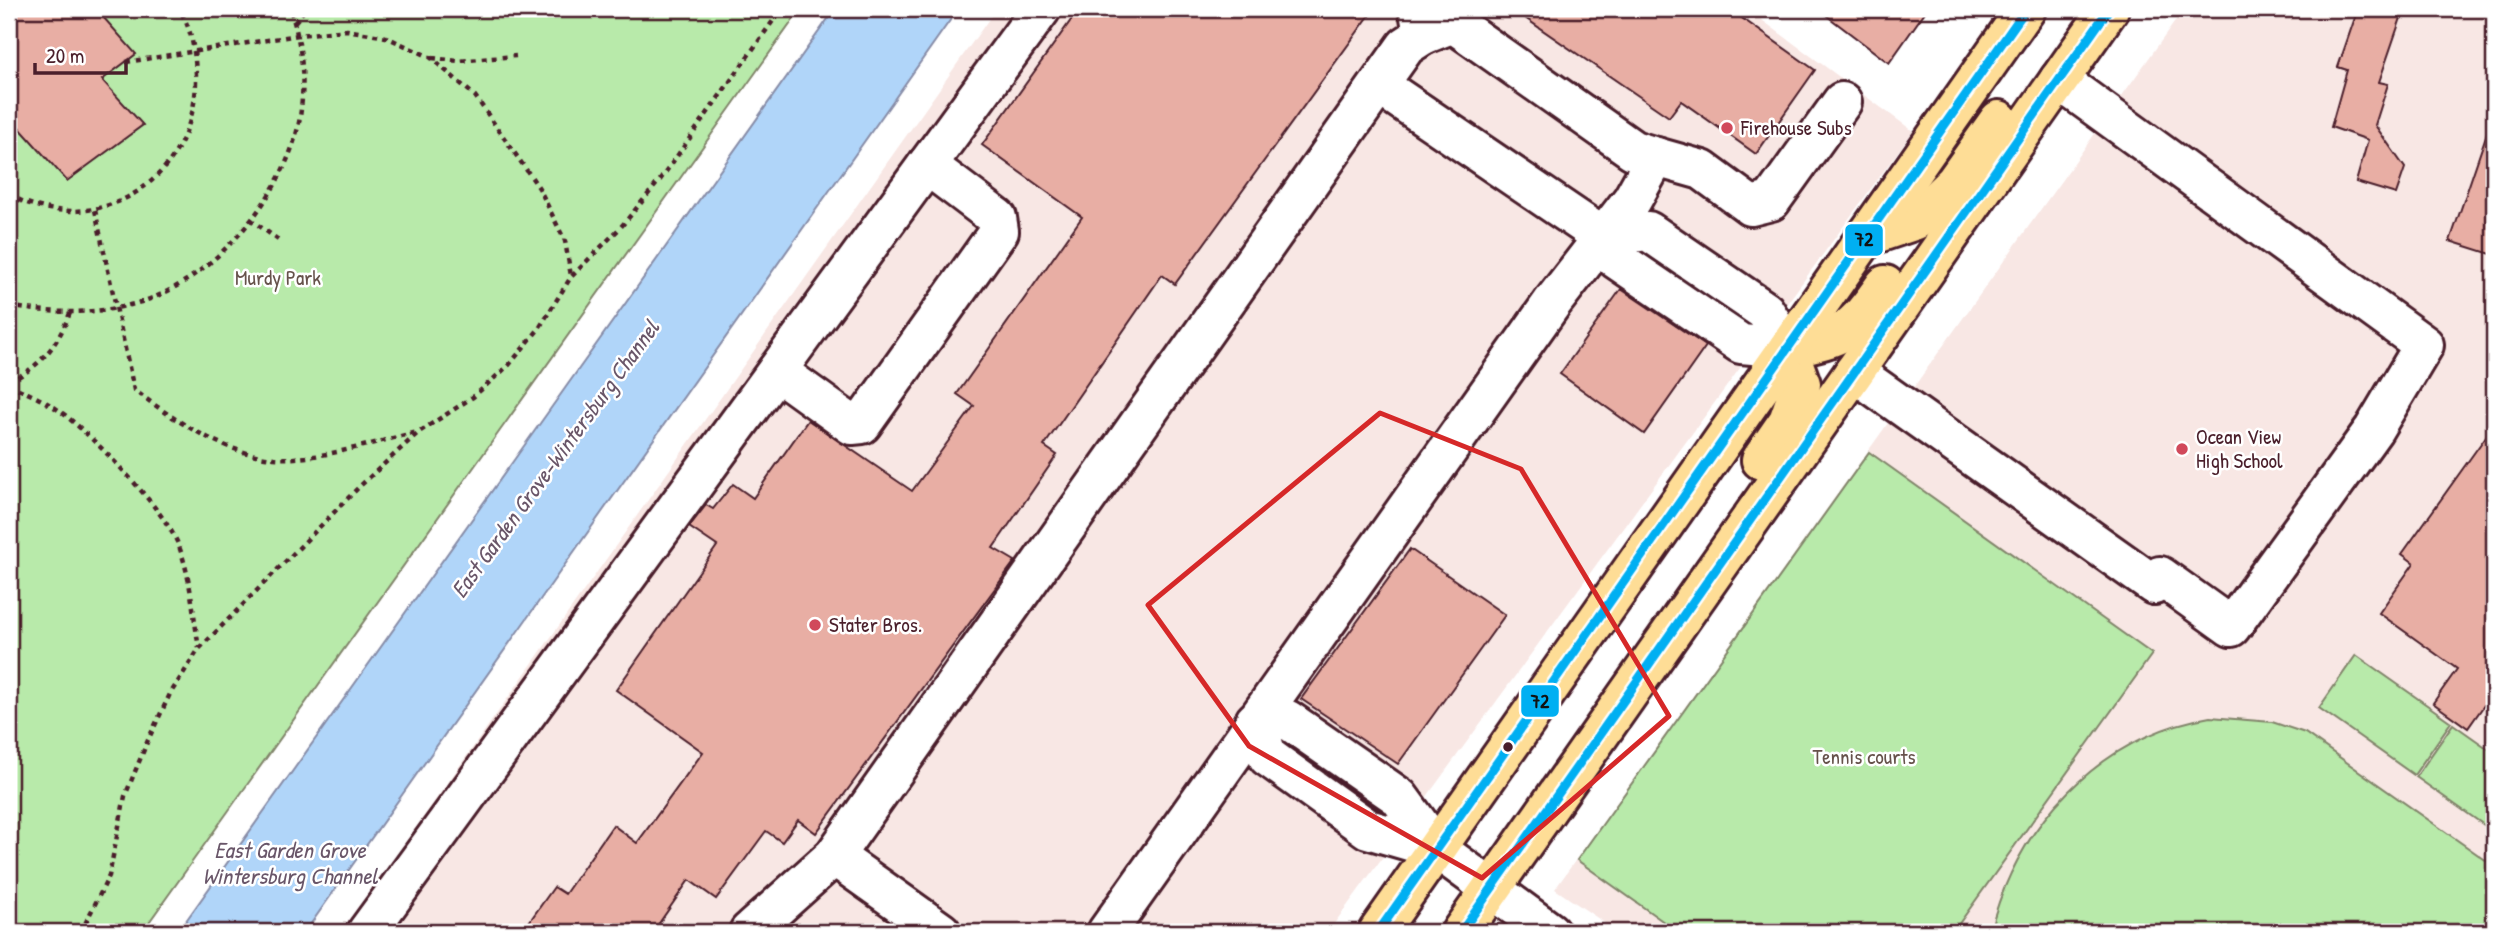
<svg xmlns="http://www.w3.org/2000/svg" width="2503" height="941" font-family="'Patrick Hand',sans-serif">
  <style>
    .built { fill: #f8e7e4 }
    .green { fill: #b8eaaa; stroke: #81846a; stroke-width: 2 }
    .water { fill: #b0d5f9; stroke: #878ca7; stroke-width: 2 }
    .building { fill: #e8aea4; stroke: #4a1f2b; stroke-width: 2 }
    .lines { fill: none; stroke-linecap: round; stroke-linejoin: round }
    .minor-casing { stroke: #4a1f2b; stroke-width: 44 }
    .major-casing { stroke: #4a1f2b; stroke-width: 44 }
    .path { stroke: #4a1f2b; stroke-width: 4.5; stroke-dasharray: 5 5; stroke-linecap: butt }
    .minor { stroke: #fff; stroke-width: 38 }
    .major { stroke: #fedd96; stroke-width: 38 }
    .bus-1-casing { stroke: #fff; stroke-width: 14 }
    .bus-1 { stroke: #00aff2; stroke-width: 9 }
    .marked { fill: none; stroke: #d62828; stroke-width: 5; stroke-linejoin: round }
    .poi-dot { fill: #d1495b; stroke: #fff; stroke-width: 2.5 }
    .bus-dot { fill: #4a1f2b; stroke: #fff; stroke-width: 2.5 }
    .labels { text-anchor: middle; stroke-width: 5; stroke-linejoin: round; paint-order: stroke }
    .poi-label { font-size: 21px; fill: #4a1f2b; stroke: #fff; text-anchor: start }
    .park-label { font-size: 21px; fill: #66524b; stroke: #fff }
    .water-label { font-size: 23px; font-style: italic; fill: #695669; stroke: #fff }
    .line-badge { stroke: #fff; stroke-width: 2.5 }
    .pale-badge-label { font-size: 19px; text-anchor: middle; font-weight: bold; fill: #111 }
  </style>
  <rect width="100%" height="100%" fill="#fff"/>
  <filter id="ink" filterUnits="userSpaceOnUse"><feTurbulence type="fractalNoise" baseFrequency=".0143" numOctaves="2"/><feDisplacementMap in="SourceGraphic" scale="14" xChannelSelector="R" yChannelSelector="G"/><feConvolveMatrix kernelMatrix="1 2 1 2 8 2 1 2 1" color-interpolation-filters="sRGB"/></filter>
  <g filter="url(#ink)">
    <g class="built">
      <path d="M996,9H1747L1913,131L1328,932H342Z"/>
      <path d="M2184,9H2494V932H1618L1555,889Z"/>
    </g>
    <g class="green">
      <path d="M9,9H801L142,932H15L9,928Z"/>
      <path d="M1869,452L2152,654L1953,932H1678L1577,860Z"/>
      <path d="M2356,655L2451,722L2414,775L2319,708Z"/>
      <path d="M2210,717L2272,722L2305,733L2494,866V932H1990C2017,825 2099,736 2210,717Z"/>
      <path d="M2453,724L2494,753V832L2416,777Z"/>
    </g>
    <path class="water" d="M835,9H958L305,932H178Z"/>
    <g class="building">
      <path d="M9,9H96L136,54L102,80L143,125L67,181L9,116Z"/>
      <path d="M1079,9H1374L1175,284L1162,275L1044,446L1057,455L993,548L1015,561L816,833L798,820L782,842L766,831L716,899L689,880L653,932H522L554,887L565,894L613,825L637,843L703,752L616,690L717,546L689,527L706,505L713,509L733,484L753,498L808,420L912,491L974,406L957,394L1082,217L982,145Z"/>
      <path d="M1512,9H1729L1815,70L1756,154L1681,101L1669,117Z"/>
      <path d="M1818,9H1927L1889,63Z"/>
      <path d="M2358,9H2404L2379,82L2388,84L2375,125L2405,168L2396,194L2356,182L2368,140L2331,127L2347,70L2338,67Z"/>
      <path d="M2489,127H2494V255L2450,241Z"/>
      <path d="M1621,289L1706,346L1644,434L1560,374Z"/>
      <path d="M2494,425V691L2468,728L2433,703L2457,669L2379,613L2414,563L2402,554Z"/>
      <path d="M1410,549L1505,615L1398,764L1301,699Z"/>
    </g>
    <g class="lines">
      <g class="minor-casing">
        <g id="minor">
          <path d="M1379,85L1603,237L1616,259L1741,344L1788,348"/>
          <path d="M1656,157L1702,170L1751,206L1771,201L1842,102"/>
          <path d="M1603,237L1648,231L1765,311L1788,348"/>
          <path d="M777,371L852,425L862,424L999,231L997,218L927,165"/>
          <path d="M1854,372L2154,585L2160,576L2231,627L2374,429L2424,345L2059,80"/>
          <path d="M1437,849L1368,829L1268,757L1255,721L1288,720L1399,797L1437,849L1550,932"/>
          <path d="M834,856L941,932"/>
          <path d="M367,932L1041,9"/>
          <path d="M749,932L834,856L1406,46L1423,35L1419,11"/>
          <path d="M1107,932L1552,303L1632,200L1656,157L1633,150L1453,23L1423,35"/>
        </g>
      </g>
      <g class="major-casing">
        <g id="major">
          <path d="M1866,237L1916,220L1955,182L1999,120"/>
          <path d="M1761,460L1788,421L1801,384L1788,348C1846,336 1851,333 1885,285"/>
          <path d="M1378,932L2026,9"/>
          <path d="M1461,932L2109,9"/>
        </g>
      </g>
      <g class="path">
        <path d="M295,22L305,9"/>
        <path d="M432,58L458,61L516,56"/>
        <path d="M126,62L299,35L347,30L386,37L430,57L475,96L539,188L565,241L571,276"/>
        <path d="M9,195C101,243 198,177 196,75C195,52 192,29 179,9"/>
        <path d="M95,210L134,390C175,420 222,453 274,458C321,461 373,442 418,432"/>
        <path d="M250,219L281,242"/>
        <path d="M9,306C52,314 99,315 141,302C216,279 293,187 301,109C305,74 301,42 290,9"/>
        <path d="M9,382C41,366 57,346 70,313"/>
        <path d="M9,385C28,393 49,402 65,415C96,440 163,508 178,544C191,576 193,614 199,648"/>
        <path d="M81,932L109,876L125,796L148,740L170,694L199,649L360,486L419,432L473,397L509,365L538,330L571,277L620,228L660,180L780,11L778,9"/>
      </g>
      <use href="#minor" class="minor"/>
      <use href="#major" class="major"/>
      <g class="bus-1-casing">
        <g id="bus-1">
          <path d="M1378,932L2026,9"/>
          <path d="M1461,932L2109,9"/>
        </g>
      </g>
      <use href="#bus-1" class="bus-1"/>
    </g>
  </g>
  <path class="marked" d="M1380,413L1521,469L1669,716L1482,878L1249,746L1148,605Z"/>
  <g class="poi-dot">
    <circle cx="1727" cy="128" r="7"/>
    <circle cx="2182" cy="449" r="7"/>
    <circle cx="815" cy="625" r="7"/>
  </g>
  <circle class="bus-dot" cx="1508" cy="747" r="6"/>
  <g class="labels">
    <g class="poi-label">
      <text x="1741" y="135">Firehouse Subs</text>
      <text x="2196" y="444">Ocean View<tspan x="2196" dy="24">High School</tspan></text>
      <text x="829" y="632">Stater Bros.</text>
    </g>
    <g class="park-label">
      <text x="278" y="285">Murdy Park</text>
      <text x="1864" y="764">Tennis courts</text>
    </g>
    <g class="water-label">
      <text transform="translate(555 459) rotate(-54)" y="8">East Garden Grove-Wintersburg Channel</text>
      <text x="290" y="858">East Garden Grove<tspan x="290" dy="26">Wintersburg Channel</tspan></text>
    </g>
  </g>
  <g class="line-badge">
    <rect x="1844" y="223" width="40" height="34" rx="7" fill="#00aff2"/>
    <rect x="1520" y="684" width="40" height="34" rx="7" fill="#00aff2"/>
  </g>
  <g class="pale-badge-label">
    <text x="1864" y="246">72</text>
    <text x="1540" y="708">72</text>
  </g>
  <rect width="2503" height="941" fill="none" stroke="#fff" stroke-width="35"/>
  <rect x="18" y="18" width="2468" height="906" fill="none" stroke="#4a1f2b" stroke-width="2.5" filter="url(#ink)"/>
  <path d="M35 63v10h91v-10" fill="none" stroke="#4a1f2b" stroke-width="3.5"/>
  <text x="46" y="63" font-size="21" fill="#4a1f2b" stroke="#ffffff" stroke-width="5" paint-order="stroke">20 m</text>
</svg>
